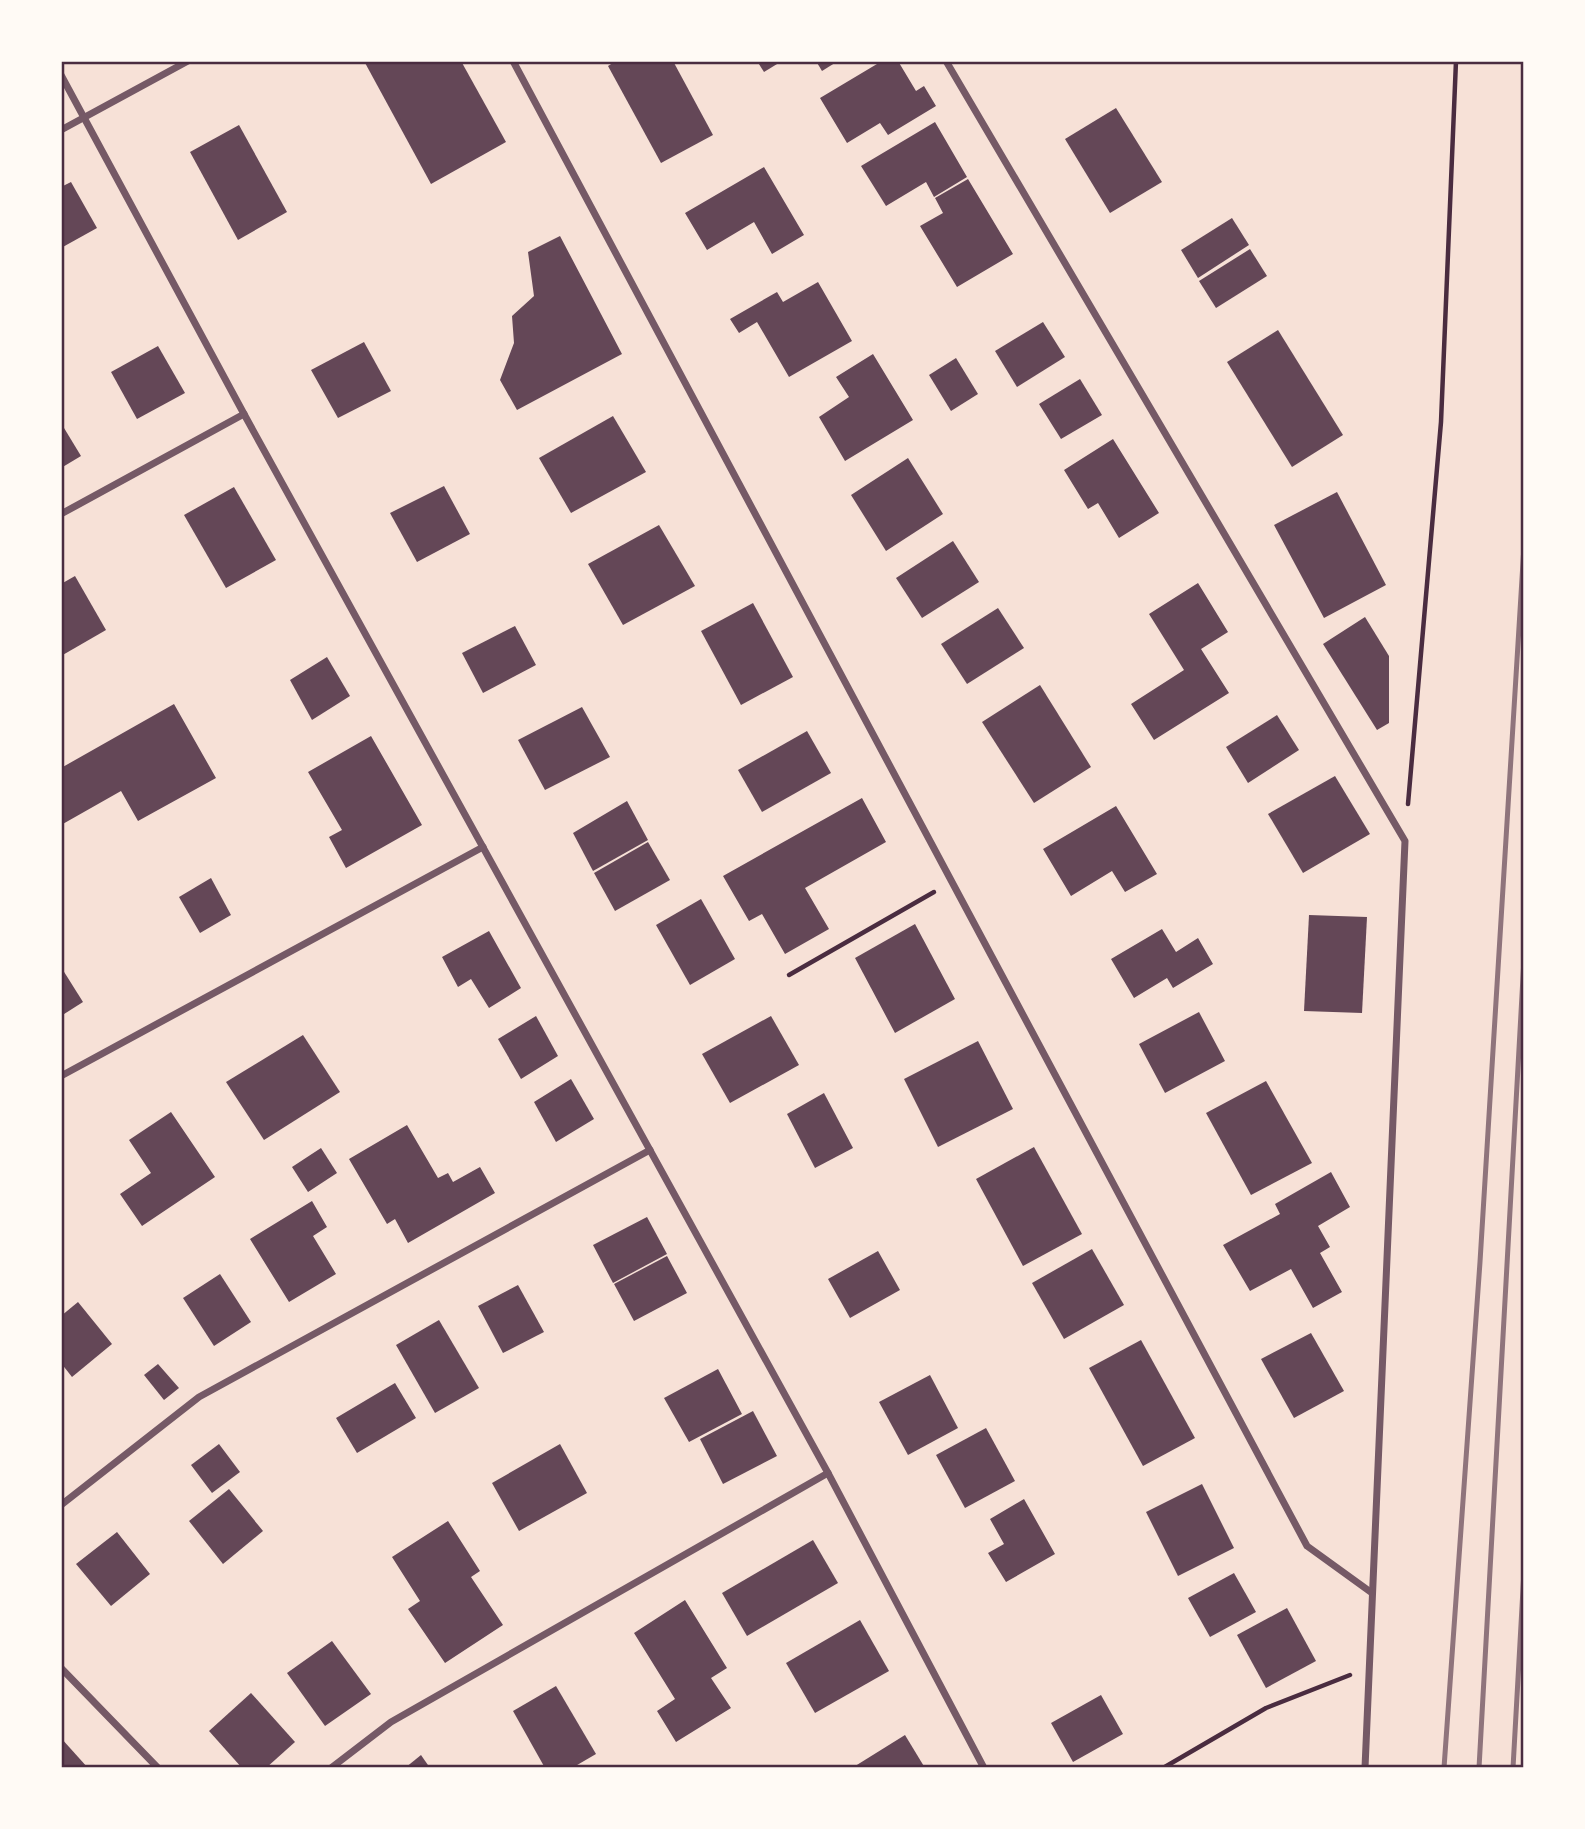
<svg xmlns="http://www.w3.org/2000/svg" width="1585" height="1829" font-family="'Alegreya Sans',sans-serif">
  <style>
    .building { fill: #644757 }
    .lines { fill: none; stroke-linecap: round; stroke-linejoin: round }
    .path { stroke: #4a2c40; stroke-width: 4.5 }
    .minor { stroke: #755966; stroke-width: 7 }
    .rail { stroke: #8f747c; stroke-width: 5 }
    .neatline { fill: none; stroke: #4a2c40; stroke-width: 2.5 }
  </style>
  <rect width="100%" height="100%" fill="#f7e1d7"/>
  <g class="building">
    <path d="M364,61H461L506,142L431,184Z"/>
    <path d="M616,61H673L713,135L661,163L608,66Z"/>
    <path d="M757,61H782L764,72Z"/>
    <path d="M816,61H838L822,71Z"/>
    <path d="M882,61H898L916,91L924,86L936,106L888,135L880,123L847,143L820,98Z"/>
    <path d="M1116,108L1162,182L1110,213L1065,139Z"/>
    <path d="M935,122L967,177L934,197L926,182L886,206L861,166Z"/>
    <path d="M239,125L287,212L238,240L190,152Z"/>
    <path d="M764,167L804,235L772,254L754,222L707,250L685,213Z"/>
    <path d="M968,179L1013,254L957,287L920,226L943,213L935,198Z"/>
    <path d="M71,182L97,228L61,248V187Z"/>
    <path d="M1232,218L1249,245L1198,278L1181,250Z"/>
    <path d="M560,236L622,354L517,410L500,380L514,343L512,316L534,296L528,252Z"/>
    <path d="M1250,249L1267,276L1216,308L1199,281Z"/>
    <path d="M818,282L852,341L789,377L757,322L739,333L730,319L777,292L783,302Z"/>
    <path d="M1043,322L1065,357L1017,387L995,351Z"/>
    <path d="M1278,330L1343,435L1292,467L1227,362Z"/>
    <path d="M364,342L391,391L338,418L311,370Z"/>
    <path d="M158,346L185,393L137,419L111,372Z"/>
    <path d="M873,354L913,420L845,461L819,417L849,397L836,377Z"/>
    <path d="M956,358L978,394L951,411L929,375Z"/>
    <path d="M1080,379L1102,415L1061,439L1039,404Z"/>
    <path d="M613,416L646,472L571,513L539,458Z"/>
    <path d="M61,423L81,456L61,468Z"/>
    <path d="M1113,439L1159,513L1119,538L1098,503L1088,509L1064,470Z"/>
    <path d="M908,458L943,514L886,551L851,495Z"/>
    <path d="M444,486L470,534L417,562L390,513Z"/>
    <path d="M234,487L276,560L226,588L184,515Z"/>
    <path d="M1337,492L1386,585L1324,618L1274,525Z"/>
    <path d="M659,525L695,586L623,625L588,564Z"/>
    <path d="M953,541L979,582L922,618L896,578Z"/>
    <path d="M75,576L106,630L61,656V584Z"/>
    <path d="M1198,583L1228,632L1201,649L1229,693L1154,740L1131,704L1184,670L1149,614Z"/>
    <path d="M753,603L793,677L741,705L701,631Z"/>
    <path d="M998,608L1024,648L967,684L941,644Z"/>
    <path d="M1365,617L1389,656V723L1377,730L1323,644Z"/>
    <path d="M515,626L536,665L483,693L462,653Z"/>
    <path d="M327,657L350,696L312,720L290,680Z"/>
    <path d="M1040,685L1091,767L1034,803L982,722Z"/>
    <path d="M174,704L216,778L138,821L121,791L61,825V768Z"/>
    <path d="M582,707L610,757L545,790L518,740Z"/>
    <path d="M1277,715L1299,750L1248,783L1226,747Z"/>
    <path d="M807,731L831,773L762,812L738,770Z"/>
    <path d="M371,736L422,825L346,868L329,837L342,830L308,772Z"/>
    <path d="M1335,776L1370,834L1303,873L1268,814Z"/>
    <path d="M862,798L886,842L805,888L829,929L785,954L762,914L749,921L723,876Z"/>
    <path d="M627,801L648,840L593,871L573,833Z"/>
    <path d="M1116,806L1157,874L1125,892L1112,871L1071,896L1043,849Z"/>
    <path d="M648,842L670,880L615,911L594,873Z"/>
    <path d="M211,878L231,915L200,933L179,897Z"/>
    <path d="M701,899L735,959L690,985L656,925Z"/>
    <path d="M1309,915L1367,917L1362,1013L1304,1011Z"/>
    <path d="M915,924L955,999L895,1033L855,958Z"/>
    <path d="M1162,929L1176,952L1198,938L1213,964L1173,988L1167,978L1134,998L1111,959Z"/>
    <path d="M489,931L521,988L489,1008L471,979L458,987L442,957Z"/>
    <path d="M61,967L83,1002L61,1016Z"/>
    <path d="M1199,1012L1225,1061L1165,1093L1139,1044Z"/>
    <path d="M536,1016L558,1056L521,1079L498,1039Z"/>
    <path d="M771,1016L799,1065L730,1103L702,1054Z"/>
    <path d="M303,1035L340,1092L264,1140L226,1082Z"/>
    <path d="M978,1041L1013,1109L938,1147L904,1079Z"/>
    <path d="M571,1079L594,1119L556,1142L534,1102Z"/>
    <path d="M1266,1081L1312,1163L1251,1195L1206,1113Z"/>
    <path d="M824,1093L853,1148L815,1168L787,1114Z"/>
    <path d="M171,1112L215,1177L142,1226L120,1194L151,1173L129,1140Z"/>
    <path d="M407,1125L438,1178L448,1173L453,1182L480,1167L495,1193L408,1243L395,1219L387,1224L349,1159Z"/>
    <path d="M1034,1147L1082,1234L1023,1266L976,1179Z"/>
    <path d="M321,1148L337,1173L308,1192L292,1167Z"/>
    <path d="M1331,1172L1350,1207L1318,1226L1330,1247L1320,1253L1342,1292L1313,1308L1291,1269L1250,1291L1223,1245L1280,1214L1275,1204Z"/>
    <path d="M312,1201L327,1227L313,1236L336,1274L289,1302L250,1239Z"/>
    <path d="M647,1217L667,1254L613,1283L593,1245Z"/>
    <path d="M1092,1249L1124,1305L1064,1339L1032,1283Z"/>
    <path d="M878,1251L900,1290L850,1318L828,1279Z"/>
    <path d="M667,1256L687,1293L634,1321L614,1284Z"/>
    <path d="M220,1274L251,1322L214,1346L183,1298Z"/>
    <path d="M518,1285L544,1332L503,1353L478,1306Z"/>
    <path d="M78,1302L112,1344L72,1377L61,1363V1316Z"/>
    <path d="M439,1320L479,1388L435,1413L396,1345Z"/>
    <path d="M1311,1333L1344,1391L1294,1418L1261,1359Z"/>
    <path d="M1141,1340L1195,1438L1143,1466L1089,1368Z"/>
    <path d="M158,1364L179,1388L164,1400L144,1375Z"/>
    <path d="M718,1369L742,1414L689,1442L664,1398Z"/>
    <path d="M930,1375L958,1428L908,1455L879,1402Z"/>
    <path d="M395,1383L416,1418L357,1453L336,1418Z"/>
    <path d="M753,1411L777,1456L723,1484L700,1439Z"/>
    <path d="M986,1428L1015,1481L965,1508L936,1455Z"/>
    <path d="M219,1444L240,1472L212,1493L191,1465Z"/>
    <path d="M560,1444L587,1493L519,1531L492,1483Z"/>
    <path d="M1202,1484L1234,1548L1178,1576L1146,1512Z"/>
    <path d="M229,1489L263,1531L223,1564L189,1521Z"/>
    <path d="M1024,1499L1055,1554L1006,1582L988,1553L1004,1544L990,1519Z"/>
    <path d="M448,1521L480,1571L471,1577L503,1625L445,1663L408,1609L420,1601L392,1557Z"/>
    <path d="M117,1532L150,1574L111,1606L76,1564Z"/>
    <path d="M813,1540L838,1583L747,1636L722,1593Z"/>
    <path d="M1234,1573L1256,1612L1210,1637L1188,1598Z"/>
    <path d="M685,1600L727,1668L711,1678L731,1708L676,1742L657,1711L675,1699L634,1633Z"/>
    <path d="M1287,1608L1316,1661L1266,1688L1237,1635Z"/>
    <path d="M860,1620L889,1671L815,1713L786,1663Z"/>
    <path d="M332,1641L371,1694L325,1726L287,1673Z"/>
    <path d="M556,1686L596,1754L572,1768H545L513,1711Z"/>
    <path d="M251,1693L295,1742L266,1768H242L209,1731Z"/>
    <path d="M1101,1695L1123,1734L1073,1762L1051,1723Z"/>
    <path d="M905,1735L925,1768H852Z"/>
    <path d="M61,1738L88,1768H61Z"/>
    <path d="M421,1755L430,1768H405Z"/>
  </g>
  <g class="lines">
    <g class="path">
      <path d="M1408,804L1441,422L1456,61"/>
      <path d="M789,975L934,892"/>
      <path d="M1163,1768L1266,1708L1350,1675"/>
    </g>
    <g class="minor">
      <path d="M513,61L1307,1546L1372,1593"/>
      <path d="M946,61L1405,841L1365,1768"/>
      <path d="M61,75L244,414L828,1473L984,1768"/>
      <path d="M61,130L188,61"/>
      <path d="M61,514L244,414"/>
      <path d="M61,1076L483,847"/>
      <path d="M61,1505L199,1397L650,1150"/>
      <path d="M61,1668L158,1768"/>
      <path d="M331,1768L391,1722L828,1473"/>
    </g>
    <g class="rail">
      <path d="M1444,1768L1480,1262L1524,546"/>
      <path d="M1479,1768L1524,959"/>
      <path d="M1513,1768L1524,1571"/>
    </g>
  </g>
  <rect width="1585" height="1829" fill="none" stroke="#fffaf5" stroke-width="126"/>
  <rect x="63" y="63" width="1459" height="1703" class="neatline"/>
</svg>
